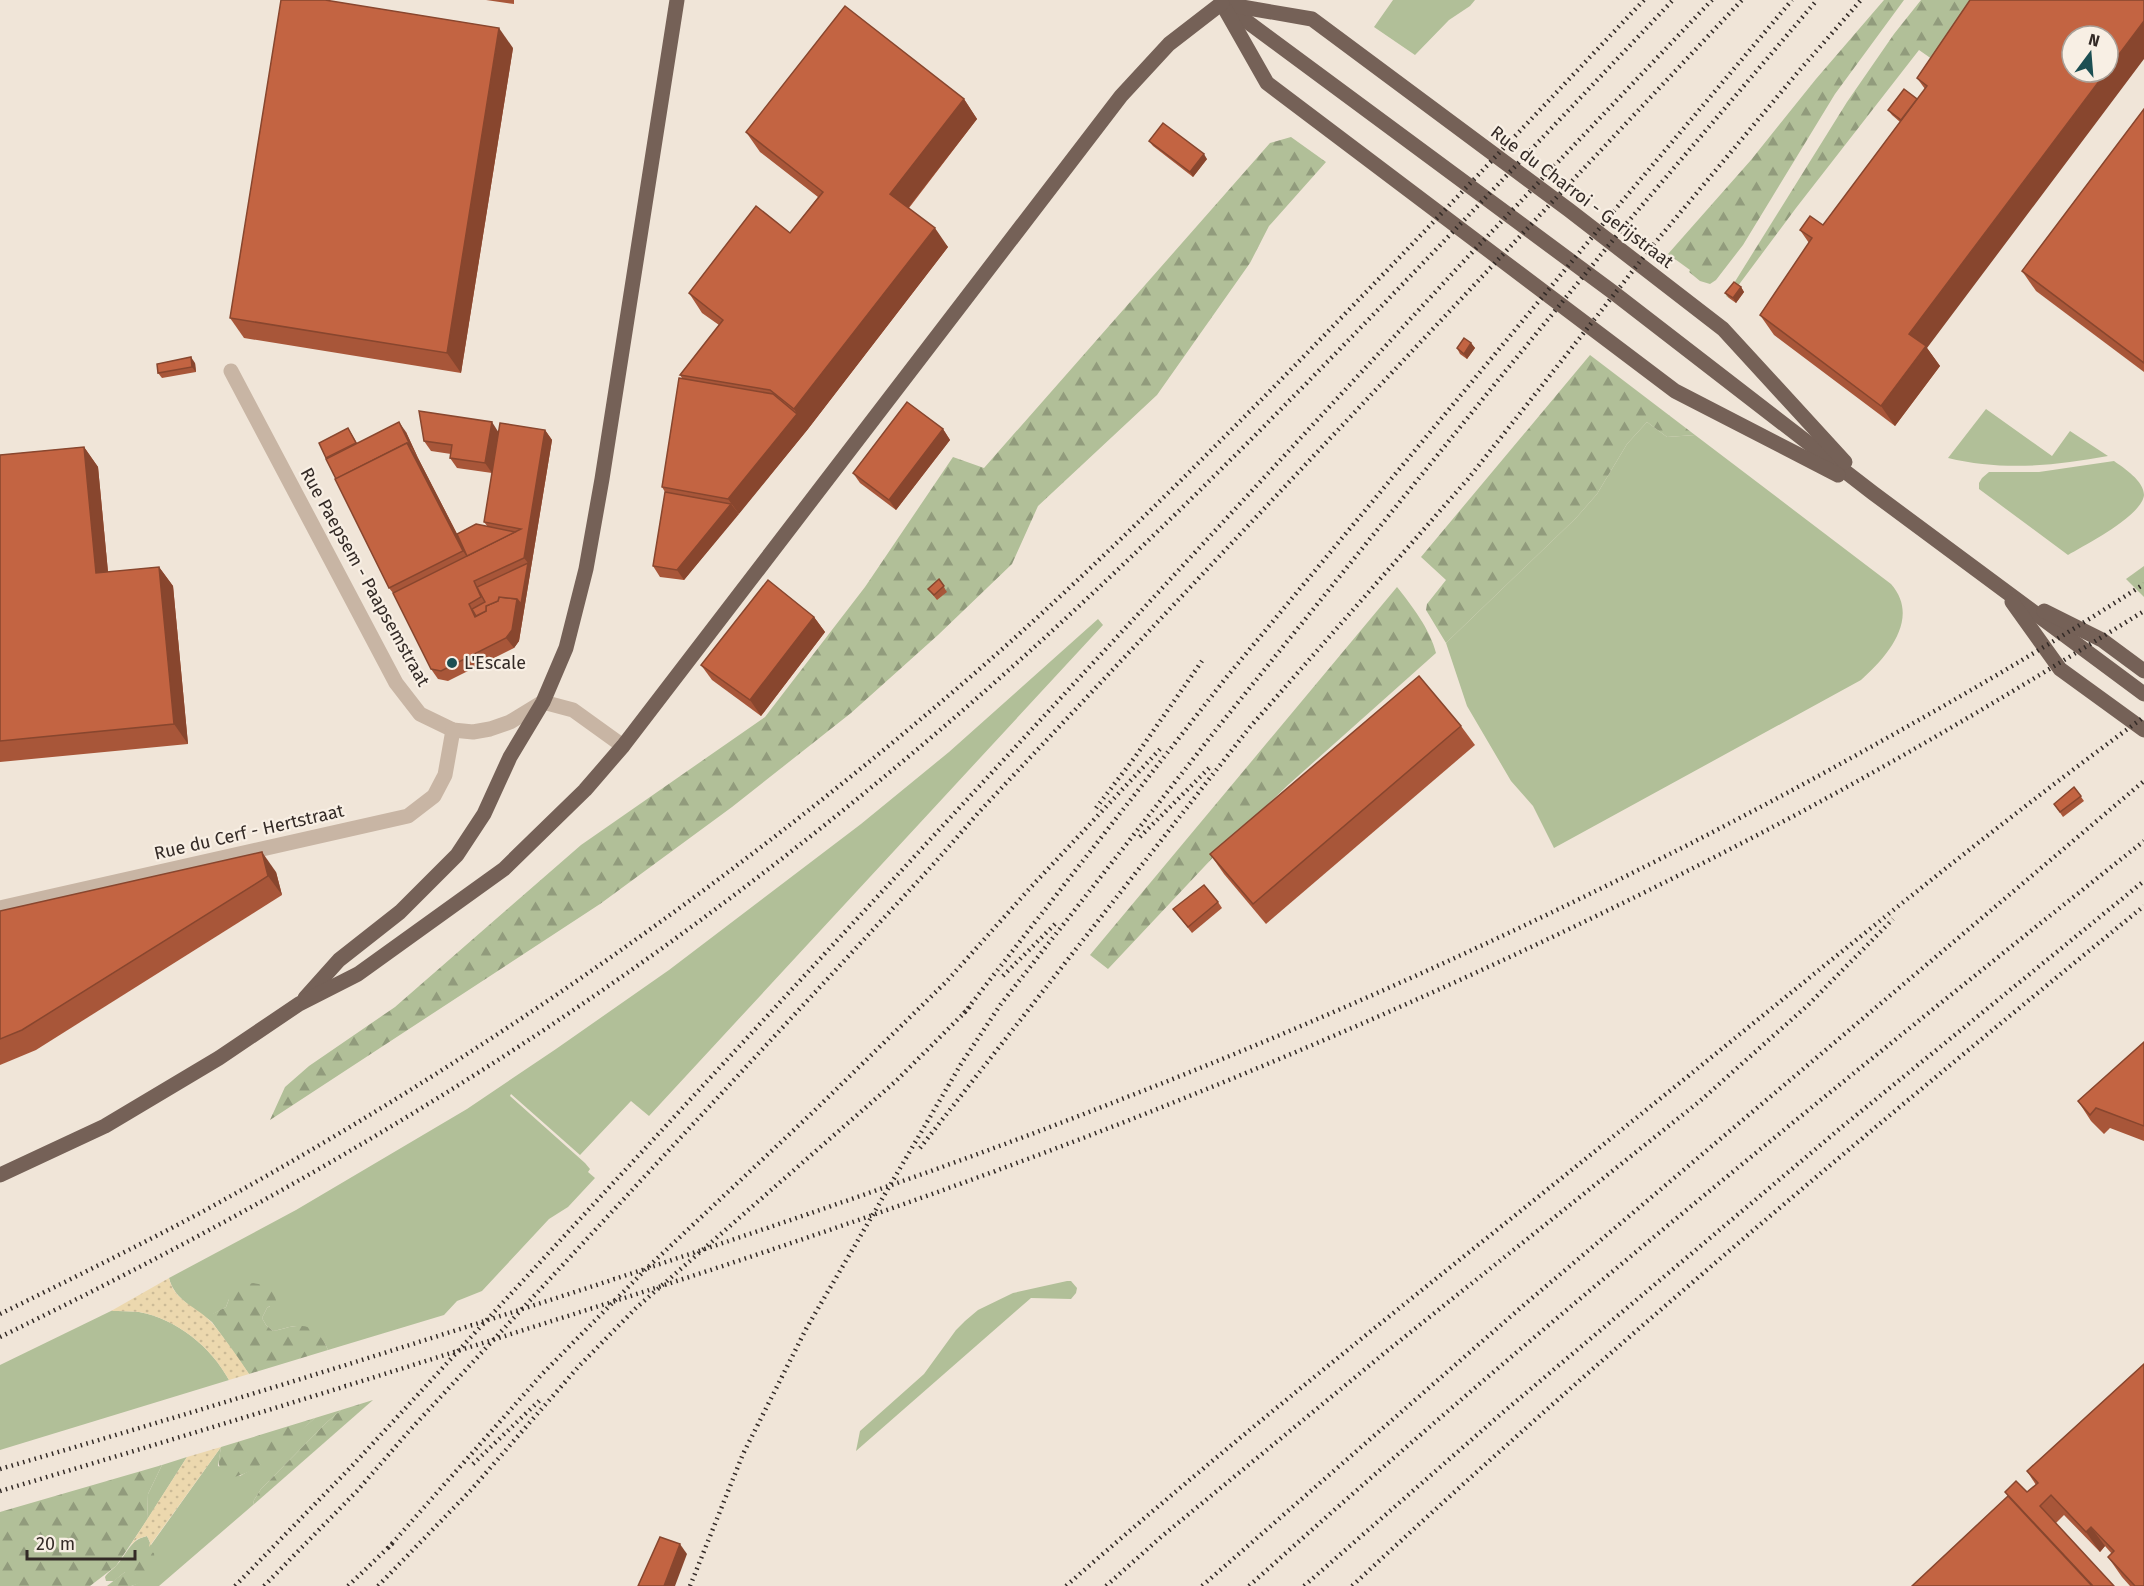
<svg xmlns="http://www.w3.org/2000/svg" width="2144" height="1586" font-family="'Fira Sans',sans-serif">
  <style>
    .green { fill: #b1bf98 }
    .forest { fill: url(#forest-firs) }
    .sand { fill: url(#sand-dots) }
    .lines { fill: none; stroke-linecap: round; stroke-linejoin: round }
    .minor { stroke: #c8b5a4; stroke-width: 15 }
    .major { stroke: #756157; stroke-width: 15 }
    .rail { stroke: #332a26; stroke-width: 4.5; stroke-dasharray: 1.5 4.5; stroke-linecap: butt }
    .wall { fill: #a85639 }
    .shaded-wall { fill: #88462e }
    .building { fill: #c36442; stroke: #88462e; stroke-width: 1.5 }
    .poi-dot { fill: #1c4f53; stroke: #f8efe4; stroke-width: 2 }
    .labels { text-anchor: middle; stroke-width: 4.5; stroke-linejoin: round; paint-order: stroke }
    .street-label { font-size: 18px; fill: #332a26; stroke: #f8efe4 }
    .poi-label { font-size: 18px; fill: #332a26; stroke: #f8efe4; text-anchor: start }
  </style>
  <defs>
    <pattern id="forest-firs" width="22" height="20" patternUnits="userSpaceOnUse" patternTransform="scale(1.5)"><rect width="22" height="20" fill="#b1bf98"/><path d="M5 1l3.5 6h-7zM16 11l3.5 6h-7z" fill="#919b7c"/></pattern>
    <pattern id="sand-dots" width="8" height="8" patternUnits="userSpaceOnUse" patternTransform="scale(1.5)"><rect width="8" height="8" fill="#ecd8ae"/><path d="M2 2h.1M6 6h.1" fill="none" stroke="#cbba96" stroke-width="1.8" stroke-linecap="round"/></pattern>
  </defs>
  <rect width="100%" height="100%" fill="#f0e5d8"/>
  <g class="green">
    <path d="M1393,0H1475L1470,6L1449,20L1415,55L1374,27Z"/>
    <path d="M1986,409L2052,456L2070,431L2108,456C2054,466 2002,471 1948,458Z"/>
    <path d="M1647,422L1667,437L1695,435L1891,584C1921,618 1887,657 1861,680L1554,848L1533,806L1511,781L1467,706L1446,643L1576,518L1597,494L1627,444Z"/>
    <path d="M2114,461C2124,468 2144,481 2144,495C2142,516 2085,545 2068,555L1979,489V483L1982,478L1989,472H2039Z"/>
    <path d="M2144,566V597L2126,579Z"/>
    <path d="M1098,619L1103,625L649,1116L631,1101L580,1155L511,1094L510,1096L585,1163L590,1169L588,1172L595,1178L568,1207L549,1219L482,1291L457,1301L444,1315L328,1350C323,1337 312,1326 296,1326C290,1326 280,1330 273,1331L266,1325L262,1318L267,1308L270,1306L229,1299L226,1307L213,1314L212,1322C196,1309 174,1299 169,1278L296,1210L467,1109L556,1049L669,970L861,824L949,752Z"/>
    <path d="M1067,1281H1071L1077,1288L1076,1293L1071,1299L1031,1298L856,1451L860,1431L924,1374L956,1330L965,1321L978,1310L1013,1293Z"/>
    <path d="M111,1311C120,1311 130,1311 139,1312C177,1319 211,1347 229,1380L0,1450V1365Z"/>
    <path d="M341,1410L326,1423L261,1489L254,1500L253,1505L159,1586H132L140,1582L125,1572L114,1581H106L105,1577C108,1572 111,1571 115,1567C127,1555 129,1540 147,1536L151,1545L221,1447L218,1466L240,1476L261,1464L315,1418Z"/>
    <path d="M187,1457L147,1520L148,1494L162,1465Z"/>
  </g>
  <g class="forest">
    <path d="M1884,0H1904L1835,94L1743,245L1716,280L1710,284L1700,281L1689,272L1690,270L1668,254L1751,160L1816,79Z"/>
    <path d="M1921,0H1997L1949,71L1919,50L1796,208L1729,298L1726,296L1847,102L1894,34Z"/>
    <path d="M1291,137L1326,162L1269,226L1250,263L1157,395L1038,506L1012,564L938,635L851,713L732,807L600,904L270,1120L285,1087L309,1066L395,1007L581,845L765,717L865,587L953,457L984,468L1270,143Z"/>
    <path d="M1590,355L1695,435L1667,437L1647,422L1627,444L1597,494L1576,518L1446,643L1426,610L1427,604L1446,580L1421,557Z"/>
    <path d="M1397,587C1412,606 1430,629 1436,653L1288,785L1219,851L1108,969L1090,955Z"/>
    <path d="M253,1283L270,1286L274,1289L276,1301L267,1308L262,1318L266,1325L273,1331C281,1330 289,1326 297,1326C312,1324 323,1337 328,1350L249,1374L212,1322V1314L226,1307L229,1299L227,1295L231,1288Z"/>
    <path d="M373,1400L253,1505L254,1500L261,1489L326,1423L341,1410Z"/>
    <path d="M315,1418C290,1440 263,1472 229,1478C215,1469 219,1461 221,1447Z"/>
    <path d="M162,1465L148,1494L147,1520L116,1566L90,1586H0V1512Z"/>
    <path d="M146,1551L154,1553C156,1568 147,1583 131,1586C124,1586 114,1586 107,1586L125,1572Z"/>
  </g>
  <g class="sand">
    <path d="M169,1278C174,1302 199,1307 213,1324C226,1340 238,1357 249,1374L229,1380C211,1347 177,1319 139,1312C130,1311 120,1311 111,1311Z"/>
    <path d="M221,1447L149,1547L150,1542L147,1536L137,1539L130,1546L187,1457Z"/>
  </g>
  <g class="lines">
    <g class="minor">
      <path d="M231,371L396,683L420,714L453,730L473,732L490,729L510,722L543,702L573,710L623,746"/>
      <path d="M0,908L408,816L434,796L445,775L453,730"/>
    </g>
    <g class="major">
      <path d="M1222,3L1614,293L1873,493L2144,694"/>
      <path d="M1225,4L1312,19L1569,210L1723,329L1845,462"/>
      <path d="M1225,9L1267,83L1675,391L1838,475"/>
      <path d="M2012,602L2060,669L2144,730"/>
      <path d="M2044,611L2102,640L2144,671"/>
      <path d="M305,998L339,960L400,912L457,855L484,814L510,757L543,702L566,648L586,569L602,479L677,0"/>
      <path d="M0,1175L105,1126L219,1058L299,1004L358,974L504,869L585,790L623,746L1121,96L1169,44L1222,3"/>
    </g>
    <g class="rail">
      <path d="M1096,808L1135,757L1202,661"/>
      <path d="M1140,837L1210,767"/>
      <path d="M1003,976L1056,923"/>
      <path d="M964,1013L1225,679L1613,212L1792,0"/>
      <path d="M920,1148L1250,727L1468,479L1654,244L1798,72L1861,0"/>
      <path d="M0,1314C67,1281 134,1248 200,1213C474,1063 731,883 968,679C1070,591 1166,496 1261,400C1390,269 1517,134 1644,0"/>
      <path d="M0,1337C140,1269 277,1196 410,1115C613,992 806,848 985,691C1107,584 1223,469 1336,353C1450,236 1561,118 1673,0"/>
      <path d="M473,1464L540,1400"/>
      <path d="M0,1469C217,1406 433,1339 648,1268C807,1215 966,1161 1122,1099C1361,1006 1596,897 1822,774C1931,714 2040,652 2144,584"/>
      <path d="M0,1491C179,1438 358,1383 536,1326C737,1263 936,1196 1132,1119C1360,1029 1585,927 1801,812C1918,749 2031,681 2144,611"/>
      <path d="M388,1548L543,1373L647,1268L813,1112L946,982L1031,887L1162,747"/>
      <path d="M235,1586L352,1466L1463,262L1712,0"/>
      <path d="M264,1586L357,1491L410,1430L931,867L979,812L1742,0"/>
      <path d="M348,1586L394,1542"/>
      <path d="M378,1586L471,1490L579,1366L636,1308L896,1081L970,1007"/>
      <path d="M690,1586L743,1454L806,1329L961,1064L1001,1004L1219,726L1490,390L1627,223L1817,0"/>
      <path d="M1066,1586C1247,1427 1438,1278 1625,1127C1797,989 1966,847 2144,717"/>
      <path d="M1106,1586L1161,1537L1387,1351L1700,1101L1808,1005L1893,919"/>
      <path d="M1202,1586L1525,1304L2144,781"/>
      <path d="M1249,1586C1538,1326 1840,1082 2144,841"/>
      <path d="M1304,1586L1501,1414L1843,1126L2144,881"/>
      <path d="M1352,1586C1607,1349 1874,1126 2144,906"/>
    </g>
  </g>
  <g class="wall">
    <path d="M486,0H514V4Z"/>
    <path d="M1970,0L1927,348L1940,366L1895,426L1774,335L1760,315L1809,243L1800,230L1823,225L1900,122L1892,115L1888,110L1917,99L1925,89L1917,78Z"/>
    <path d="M513,48L461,373L244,338L230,318Z"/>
    <path d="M964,99L977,119L909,208L948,247L808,429L684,580L660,577L653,566L665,492L662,487L682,378L680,375L719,325L702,313L689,293L790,233L818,197L760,152L746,132Z"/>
    <path d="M2144,109V372L2036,291L2022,271Z"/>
    <path d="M1149,141L1207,159L1193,177L1153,146Z"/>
    <path d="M1741,287L1744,292L1736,303L1729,298L1725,293Z"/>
    <path d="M1471,343L1475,348L1467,359L1460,354L1457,348Z"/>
    <path d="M195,363L196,372L162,378L158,373Z"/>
    <path d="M348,428L357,443L406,432L418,458L458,536L488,527L484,522L492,473L457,468L450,458L451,454L431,451L424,441L499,432L545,430L552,440L519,641L514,648L448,681L438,679L431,669L393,593L389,588L336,479Z"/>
    <path d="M943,429L950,440L896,510L860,483L853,473Z"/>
    <path d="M84,447L98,467L108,572L159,567L173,586L188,744L0,762V455Z"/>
    <path d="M939,579L947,592L937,600L928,589Z"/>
    <path d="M814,617L825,632L761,716L712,680L701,665Z"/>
    <path d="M1461,726L1475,745L1266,924L1224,874L1210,854Z"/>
    <path d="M2074,787L2084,801L2063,817L2054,804Z"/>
    <path d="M276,872L282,895L36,1050L0,1065V911Z"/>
    <path d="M1218,902L1222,908L1192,933L1173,909Z"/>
    <path d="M2144,1042V1141L2110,1128L2104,1134L2091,1121L2078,1101Z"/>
    <path d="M2144,1364V1586H2130L2122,1577L2108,1557L2112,1554L2105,1546L2100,1552L2064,1515L2056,1523L2008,1496L2005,1492H2027L2036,1485L2027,1471Z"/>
  </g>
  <g class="shaded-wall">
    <path d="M2144,21V59L1927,348L1940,366L1895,426L1881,406L1909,334L2106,72H2108V69Z"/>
    <path d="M499,28L513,48L461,373L447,353Z"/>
    <path d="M964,99L977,119L904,213L890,194Z"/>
    <path d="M1204,154L1207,159L1193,177L1190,172Z"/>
    <path d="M935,228L948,247L808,429L739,514L728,499L797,414L794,409Z"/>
    <path d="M1741,287L1744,292L1736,303L1733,298Z"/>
    <path d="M1471,343L1475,348L1467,359L1464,354Z"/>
    <path d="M191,357L195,363L196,372L192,367Z"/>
    <path d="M399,422L406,432L418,458L411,447Z"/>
    <path d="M492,422L499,433L492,473L485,463Z"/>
    <path d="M943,429L950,440L896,510L889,500Z"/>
    <path d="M545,430L552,440L519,641L514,648L506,638L528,563L524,558Z"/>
    <path d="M407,443L418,458L471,561H470L463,551Z"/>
    <path d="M84,447L98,467L110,593L96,573Z"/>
    <path d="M731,504L739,514L684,580L677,570Z"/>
    <path d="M159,567L173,586L188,744L174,724Z"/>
    <path d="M814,617L825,632L761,716L750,700Z"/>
    <path d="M262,852L276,872L282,895L268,876Z"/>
    <path d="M2091,1527L2105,1546L2100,1552L2086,1532Z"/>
    <path d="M680,1544L687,1554L675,1586H664Z"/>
  </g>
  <g class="building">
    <path d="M281,0H325L499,28L447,353L230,318Z"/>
    <path d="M1970,0H2144V21L2108,69V36H2072V72H2106L1909,334L1926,346L1881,406L1760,315L1812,238L1800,230L1810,216L1823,225L1927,86L1917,78Z"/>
    <path d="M845,6L964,99L890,194L935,228L794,409L770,390L680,375L723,320L689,293L756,206L790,233L823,192L746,132Z"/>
    <path d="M1904,89L1917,99L1901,120L1888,110Z"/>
    <path d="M2144,109V363L2022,271Z"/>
    <path d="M1163,123L1204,154L1190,172L1149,141Z"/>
    <path d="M1734,282L1741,287L1733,298L1725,293Z"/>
    <path d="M1464,338L1471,343L1464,354L1457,348Z"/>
    <path d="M191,357L192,367L158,373L157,364Z"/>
    <path d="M679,378L773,394L797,414L728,499L662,487Z"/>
    <path d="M907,402L943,429L889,500L853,473Z"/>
    <path d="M419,411L492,422L485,463L450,458L452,445L424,441Z"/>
    <path d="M399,422L411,447L407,443L336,479L326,459Z"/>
    <path d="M500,423L545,430L524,558L474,581L481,597L469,604L475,617L486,611V606L498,601L499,597L517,599L512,630L506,638L441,671L431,669L393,593L521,529L484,522Z"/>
    <path d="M348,428L356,443L326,458L319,443Z"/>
    <path d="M407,443L463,551L389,588L335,479Z"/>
    <path d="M84,447L96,573L159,567L174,724L0,741V455Z"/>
    <path d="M665,492L731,504L677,570L653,566Z"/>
    <path d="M476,524L515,532L467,556L457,534Z"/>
    <path d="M528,563L521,604L517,599L499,597L498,601L486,606V611L476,616L472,609L485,602L477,587Z"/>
    <path d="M939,579L944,586L934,595L928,589Z"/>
    <path d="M768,580L814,617L750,700L701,665Z"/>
    <path d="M1419,676L1461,726L1253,904L1210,854Z"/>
    <path d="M2074,787L2081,796L2060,812L2054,804Z"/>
    <path d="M262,852L268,876L22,1030L0,1039V911Z"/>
    <path d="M1204,885L1218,902L1188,927L1173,909Z"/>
    <path d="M2144,1042V1126L2096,1108L2090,1115L2078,1101Z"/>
    <path d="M2144,1364V1586H2135L2108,1557L2114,1551L2091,1527L2086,1532L2051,1495L2040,1506L2114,1586H2093L2005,1492L2016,1481L2027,1492L2038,1483L2027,1471Z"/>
    <path d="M2008,1496L2092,1586H1912Z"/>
    <path d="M660,1537L680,1544L664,1586H638Z"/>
  </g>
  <circle class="poi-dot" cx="452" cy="663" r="6"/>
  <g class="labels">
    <g class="street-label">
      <text transform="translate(1582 197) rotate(37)" y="6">Rue du Charroi - Gerijstraat</text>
      <text transform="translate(365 577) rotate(61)" y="6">Rue Paepsem - Paapsemstraat</text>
      <text transform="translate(249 832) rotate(-13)" y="6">Rue du Cerf - Hertstraat</text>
    </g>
    <g class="poi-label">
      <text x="464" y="669">L'Escale</text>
    </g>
  </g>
  <g transform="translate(2090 54) rotate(16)"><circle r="28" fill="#f8efe4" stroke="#a9a098" stroke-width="1.5"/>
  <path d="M0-4.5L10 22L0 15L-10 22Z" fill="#1c4f53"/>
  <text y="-9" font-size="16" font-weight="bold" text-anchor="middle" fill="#332a26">N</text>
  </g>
  <path d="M27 1550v9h108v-9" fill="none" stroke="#332a26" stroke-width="3"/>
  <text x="36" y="1550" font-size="18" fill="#332a26" stroke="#f8efe4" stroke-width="4.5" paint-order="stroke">20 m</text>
</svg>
